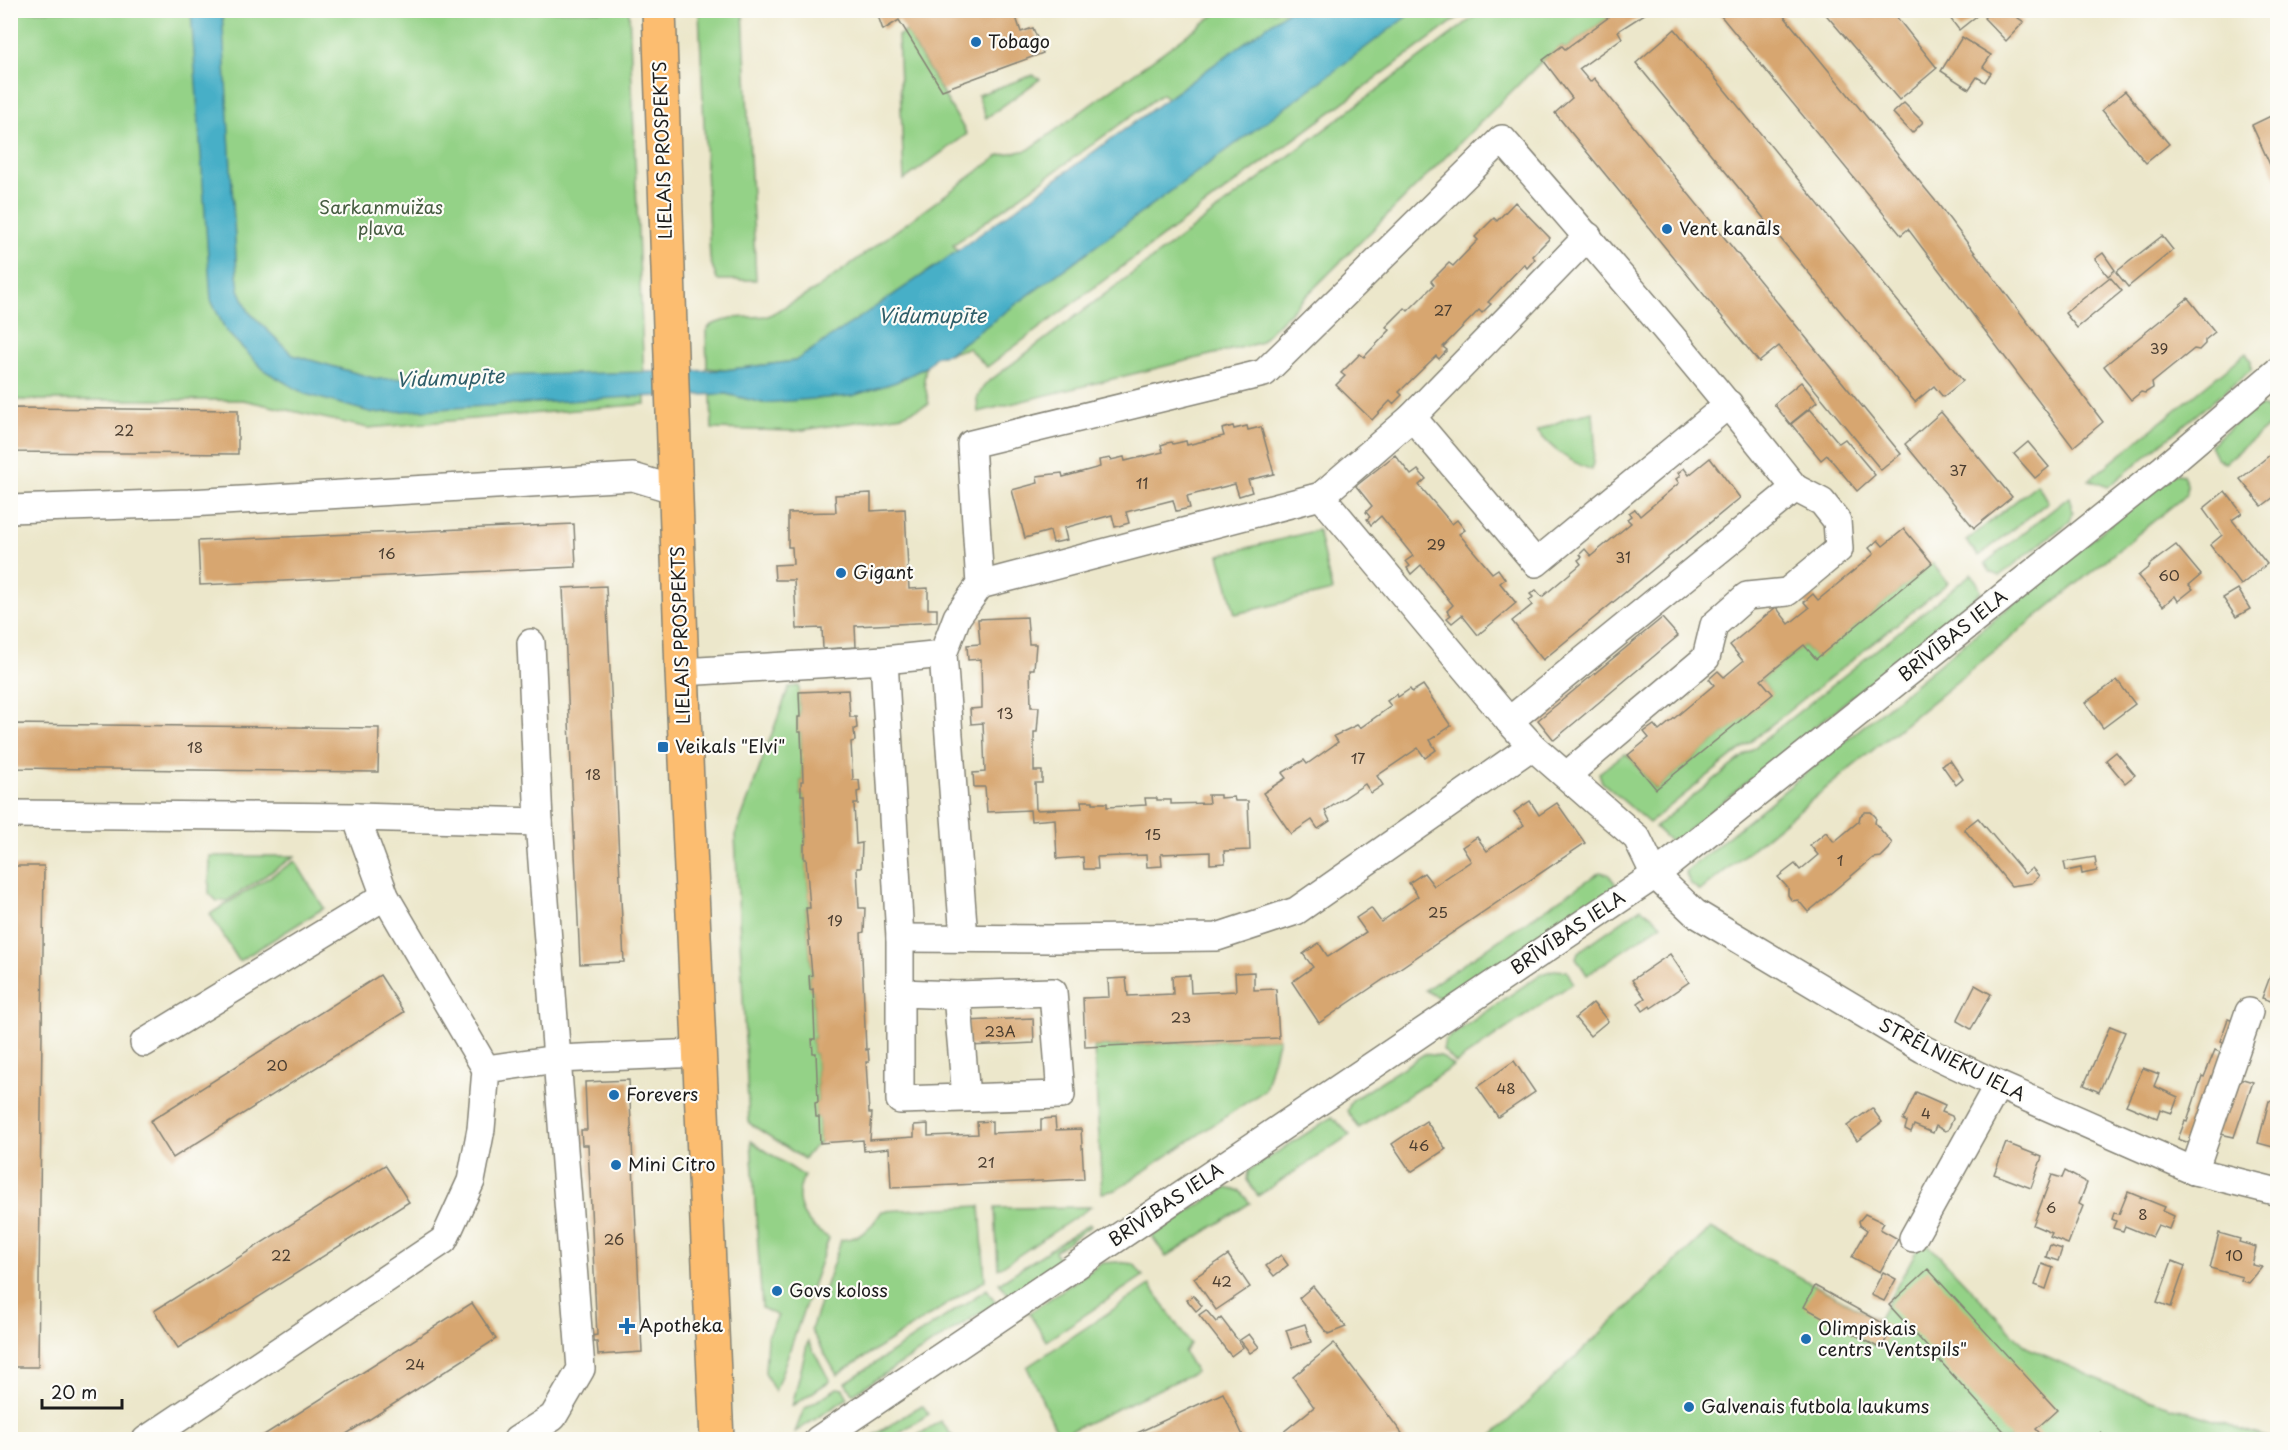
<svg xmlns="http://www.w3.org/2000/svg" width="2288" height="1450" font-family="'Playpen Sans',sans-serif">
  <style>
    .green { fill: #94d287; stroke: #587752; stroke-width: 1.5 }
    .water { fill: #47afc7; stroke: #326672; stroke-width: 1.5 }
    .building { fill: #d7a66f }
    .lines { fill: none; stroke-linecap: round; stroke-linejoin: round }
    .minor-casing { stroke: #848274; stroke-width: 30 }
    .major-casing { stroke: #848274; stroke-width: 36 }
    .minor { stroke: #fff; stroke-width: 27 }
    .major { stroke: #fcbd6f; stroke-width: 33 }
    .poi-dot { fill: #1f6fb2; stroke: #fdfcf7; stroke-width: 2 }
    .labels { text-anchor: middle; stroke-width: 4.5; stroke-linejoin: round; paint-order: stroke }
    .number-label { font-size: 15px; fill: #4b3e31 }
    .poi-label { font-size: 18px; fill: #1c1c1c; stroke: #fdfcf7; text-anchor: start }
    .street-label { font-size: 18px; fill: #1c1c1c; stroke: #fdfcf7 }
    .park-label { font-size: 18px; fill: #465c41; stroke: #fdfcf7 }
    .water-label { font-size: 20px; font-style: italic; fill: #2f5e69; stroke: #fdfcf7 }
  </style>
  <rect width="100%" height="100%" fill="#fdfcf7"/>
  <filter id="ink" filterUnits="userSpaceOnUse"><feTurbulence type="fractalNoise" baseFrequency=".0167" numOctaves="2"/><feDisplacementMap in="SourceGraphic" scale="12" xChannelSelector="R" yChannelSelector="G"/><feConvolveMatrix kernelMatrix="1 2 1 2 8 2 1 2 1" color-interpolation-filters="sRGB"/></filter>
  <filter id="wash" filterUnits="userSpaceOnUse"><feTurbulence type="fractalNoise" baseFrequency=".008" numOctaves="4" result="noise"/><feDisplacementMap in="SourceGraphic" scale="24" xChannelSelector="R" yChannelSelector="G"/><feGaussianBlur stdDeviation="1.35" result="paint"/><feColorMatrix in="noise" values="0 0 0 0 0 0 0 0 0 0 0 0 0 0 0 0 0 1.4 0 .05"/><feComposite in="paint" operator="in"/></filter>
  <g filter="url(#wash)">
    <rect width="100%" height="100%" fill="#ece7cb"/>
    <g class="green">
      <path d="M10,11H629L645,404L368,428L243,400H11Z"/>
      <path d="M699,11H743L756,280H717L710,259Z"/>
      <path d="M1220,11H1289L1168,98L1162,94L953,245L957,251L939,264L795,361L725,370L707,368L706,331L711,325L731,318L768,316L815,290L1000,155L1028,150Z"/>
      <path d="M1409,11H1467L987,367L968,348L948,354Z"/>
      <path d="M1482,11H1606L1609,17L1565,49L1562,46L1543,60L1259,343L978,412L977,399L984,385Z"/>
      <path d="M906,31L967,134L904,180L898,36Z"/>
      <path d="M1033,75L1040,79L986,118L978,95Z"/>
      <path d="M2246,353L2251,361V370L2108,487L2089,480Z"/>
      <path d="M926,367L924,381L929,404L903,415L796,431L712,429L711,395L726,394L763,403L896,382Z"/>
      <path d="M2254,407H2265L2274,421L2225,463L2216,457L2210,445Z"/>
      <path d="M1593,412L1595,443L1592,470C1568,461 1553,450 1537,431L1568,418Z"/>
      <path d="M2173,473L2183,475L2187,483V494L1700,891L1691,884L1685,872Z"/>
      <path d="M2037,484L2048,502L1979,556L1966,541Z"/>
      <path d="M2069,497L2073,512L2070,521L1999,576L1990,572L1985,563Z"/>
      <path d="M1318,530L1332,591L1235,614L1219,555Z"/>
      <path d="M1932,563L1948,583L1649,823L1602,782L1599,773L1624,754L1628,755L1656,789L1772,694L1761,680L1804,645L1816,658Z"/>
      <path d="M1971,574L1977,582L1981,592L1672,843L1655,827Z"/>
      <path d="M799,686L800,717L798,718V731L801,732L803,781H801V795H804L806,844L804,845V858L806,859L810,908H806L812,975L809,976L810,989H813L815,1039H812L813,1053H816L818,1102L816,1103V1117H819L820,1143L812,1149L804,1159L749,1123L735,835L789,687Z"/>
      <path d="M210,856H295L227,901H217L209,893Z"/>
      <path d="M295,861L324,908L239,961L210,914Z"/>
      <path d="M1600,872L1608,874L1618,887L1446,1002L1425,990Z"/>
      <path d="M1641,908L1662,924L1587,975L1576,958L1578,952Z"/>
      <path d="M1554,970L1567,971L1573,983L1456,1063L1443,1050L1445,1040L1541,974Z"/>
      <path d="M1279,1038L1265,1090L1116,1190L1102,1193L1094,1047Z"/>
      <path d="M1424,1054L1441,1056L1453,1066L1359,1128L1347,1111L1352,1100Z"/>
      <path d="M1332,1117L1350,1135L1258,1196L1247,1180L1248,1171Z"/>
      <path d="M751,1141L804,1176C791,1204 805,1225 829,1238L775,1392L765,1373L767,1336L778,1316L762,1308Z"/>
      <path d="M1225,1188L1240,1191L1250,1203L1166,1257L1152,1236Z"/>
      <path d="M980,1206L985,1280L837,1375L811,1330L841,1240C864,1237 870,1229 882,1211Z"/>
      <path d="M1091,1207L998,1269L995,1208Z"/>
      <path d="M1089,1224L1091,1226L1055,1251L1060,1262L1008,1294L999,1283Z"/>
      <path d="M1711,1228L1878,1320L1923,1239L2026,1347L2124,1391L2272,1439L1488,1440Z"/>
      <path d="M1117,1262L1134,1264L1143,1276L1046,1341L1029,1313L1102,1263Z"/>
      <path d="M1150,1285L1190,1344L1184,1352L1196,1372L1059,1436L1027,1367Z"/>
      <path d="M987,1289L996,1303L853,1394L845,1383Z"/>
      <path d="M808,1341L830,1381L792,1406Z"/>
      <path d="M837,1388L843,1389L848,1398L795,1432L804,1409Z"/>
      <path d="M923,1406L929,1414L889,1439H868L917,1408Z"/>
      <path d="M940,1421L955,1439H912Z"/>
    </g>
    <path class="water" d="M191,11H222L237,274L239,289L249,312L293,355L377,379L725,370L795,361L939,264L1288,11H1414L1308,91L948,354L936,356L926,367L896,382L852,396L763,403L726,394L631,397L373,413L305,394L265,371L226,331L211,300Z"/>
    <g id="blocks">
      <g class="building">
        <path d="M876,10H1027L1028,13L1016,17L1021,32L1033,28L1043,53L942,90L899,20L883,30Z"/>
        <path d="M1606,10H1651L1618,31L1622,38L1579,69L1590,82L1594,78L1901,454L1881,470L1779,346L1759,362L1555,113L1572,98L1543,60L1562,46L1565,49L1609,17Z"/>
        <path d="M1716,10H1779L1938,204L2103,422L2073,447L1908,229L1901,235Z"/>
        <path d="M1822,10H1891L1937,68L1899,100Z"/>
        <path d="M1944,10H1984L1959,30Z"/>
        <path d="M1991,10H2006L2024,22L2006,41L1984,18Z"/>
        <path d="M1675,29L1963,381L1943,397L1934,386L1915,402L1636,63Z"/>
        <path d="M1962,37L1991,55L1983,67L1991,73L1985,82L1977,77L1969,89L1941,71Z"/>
        <path d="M2125,91L2169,144L2146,163L2102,110Z"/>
        <path d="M1904,103L1923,122L1912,133L1893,113Z"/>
        <path d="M2277,113V180L2252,125Z"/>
        <path d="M1515,202L1550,238L1532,256L1535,259L1527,268L1524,264L1488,302L1491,304L1482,313L1479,310L1443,347L1447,350L1439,359L1436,356L1399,392L1402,395L1393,404L1390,401L1372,420L1336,385L1345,376L1341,373L1360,354L1364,357L1390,330L1386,327L1405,308L1408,311L1434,285L1431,281L1449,263L1453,266L1478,240L1475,237L1494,218L1497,221Z"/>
        <path d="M2162,236L2173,250L2128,287L2116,272Z"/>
        <path d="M2103,253L2115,270L2108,276L2095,259Z"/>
        <path d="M2110,277L2122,291L2077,328L2065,313Z"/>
        <path d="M2188,298L2215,332L2205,340V344L2199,350L2194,349L2152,383L2153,388L2145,393L2141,392L2131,400L2104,366Z"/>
        <path d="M1801,382L1817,402L1790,424L1774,404Z"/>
        <path d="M10,408L238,410V454L10,452Z"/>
        <path d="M1810,409L1839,443L1845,439L1875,475L1857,491L1827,455L1821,460L1791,424Z"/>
        <path d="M1941,412L2012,497L1974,528L1905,444Z"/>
        <path d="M1233,426L1234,429L1247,426L1248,430L1261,427L1274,474L1248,480L1252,492L1239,496L1235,484L1187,496L1190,508L1176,511L1173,500L1126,512L1129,523L1115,527L1112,515L1064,528L1067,540L1053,543L1050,531L1025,538L1012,490L1038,483L1037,476L1062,473L1063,477L1100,467L1099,460L1105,459L1110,458L1111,460L1124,457L1125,461L1163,452L1161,445L1167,443L1172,442L1173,444L1186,441L1187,445L1224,436L1222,429Z"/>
        <path d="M2028,442L2049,467L2035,478L2014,454Z"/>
        <path d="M2271,454L2277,462V502L2274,497L2262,506L2240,479Z"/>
        <path d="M1395,455L1411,475L1418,470L1426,479L1419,485L1452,524L1457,520L1465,530L1459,534L1492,573L1498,569L1505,579L1500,583L1516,603L1478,635L1462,615L1452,623L1447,618L1451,615L1447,611L1453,605L1421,565L1411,574L1407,568L1410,566L1406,561L1413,556L1381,516L1371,525L1367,519L1370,517L1366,512L1372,506L1356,486Z"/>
        <path d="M1710,458L1740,498L1543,660L1512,621L1532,605L1529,601L1533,597L1530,594L1536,590L1542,597L1581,564L1578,560L1582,557L1580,554L1585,549L1591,556L1631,523L1627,519L1631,516L1629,513L1635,509L1640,516L1679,483L1676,479L1680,476L1678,473L1684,468L1689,475Z"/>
        <path d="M2225,491L2242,513L2232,520L2267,564L2241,585L2210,545L2222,535L2203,509Z"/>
        <path d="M871,493V511L905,509L909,589L928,588V609H937V622L855,626L856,647L823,649L822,628L797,629L794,580H775L774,565L793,564L792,547H788V513L836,512L835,495Z"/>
        <path d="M574,524L576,567L200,585L198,541Z"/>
        <path d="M1904,529L1932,563L1816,659L1804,645L1761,680L1773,694L1656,789L1628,755L1649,738L1644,732L1654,725L1659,731L1714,685L1709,679L1718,671L1724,677L1743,661L1730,645L1776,607L1789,624L1809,608L1804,602L1813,594L1818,600L1874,554L1869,548L1878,540L1883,546Z"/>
        <path d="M2176,545L2201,575L2189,585L2193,589L2178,601L2175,596L2163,606L2138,576L2150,566L2149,565Z"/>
        <path d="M606,586L624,962L580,964L563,588Z"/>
        <path d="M2238,589L2250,609L2236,617L2223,598Z"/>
        <path d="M1027,617L1029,644H1036L1034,669H1030L1031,707H1039L1037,732H1034V771H1042V783H1035L1036,810L1082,808L1081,801H1093V803H1107V807L1146,805L1145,798H1157V800H1171V804L1209,803L1208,795H1220V798L1234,797L1235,801H1248L1250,850L1224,851L1225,863L1210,864V852L1161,854L1162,866L1147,867L1146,855L1097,857L1098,869H1084L1083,857L1057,859L1055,819L1031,821L1030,810L987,812L985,787H974L973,773L985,772L983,723L971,724L970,709L982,708L981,659L968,660L967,645L980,644L978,619Z"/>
        <path d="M1662,618L1678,636L1554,740L1538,720Z"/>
        <path d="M2117,680L2135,704L2103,728L2085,703Z"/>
        <path d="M1423,685L1451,726L1430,740L1436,750L1425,758L1418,748L1377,776L1383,785L1371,793L1365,784L1325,811L1330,821L1318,829L1312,820L1291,834L1263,793L1286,778L1282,773L1304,760L1307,764L1338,742L1334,736L1357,725L1360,728L1391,706L1387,701L1397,694L1398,697L1410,689L1412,692Z"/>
        <path d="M848,690L850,717H856L857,728L854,729L855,741L851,742L853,780H859L860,791L857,792L858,804H854L856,844L862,843L861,868H857L859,908H865L864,932L861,933L866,1050L868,1049L869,1062H866L869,1113H872L870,1140L914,1137V1125L928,1124V1136L978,1134L977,1122L992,1121V1133L1041,1131V1119L1055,1118L1056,1130L1081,1129L1084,1179L891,1188L889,1148L864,1151L863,1140L820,1143L819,1117H816L815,1103L818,1102L816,1053H813L812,1039H815L813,989L810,990L809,976L812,975L806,908H810L806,859H804V844H806L804,795H801V781H803L801,732H798V717H800L799,692Z"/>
        <path d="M10,724L379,728L378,772L10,768Z"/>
        <path d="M2116,752L2135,775L2125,783L2106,760Z"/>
        <path d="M1950,760L1963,779L1956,785L1942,765Z"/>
        <path d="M1530,801L1539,815L1557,803L1585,843L1319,1023L1292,982L1313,967L1303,954L1319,943L1328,957L1366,932L1356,918L1371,908L1381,922L1418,896L1409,883L1424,873L1434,886L1471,861L1462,847L1477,837L1487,851L1524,825L1514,812Z"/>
        <path d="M1865,812H1871L1876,817L1875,823L1892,843L1889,849L1881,857L1873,858L1808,912L1798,900L1792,901L1788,895V888L1778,877L1795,864L1800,870L1818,855L1810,845L1826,832L1834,842L1859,821L1860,816Z"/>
        <path d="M1978,818L2025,874L2032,868L2039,876L2032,883L2011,886L1964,829Z"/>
        <path d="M2095,857L2097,871L2082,874L2081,868L2066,871L2064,862Z"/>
        <path d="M10,866H44L38,1367H10Z"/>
        <path d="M1670,954L1689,982L1651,1008L1650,1006L1643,1011L1638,1003L1645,998L1632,980Z"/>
        <path d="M1254,972V990L1276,989L1279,1038L1085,1047L1083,998L1109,997L1108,979L1126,978L1128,996L1173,994L1172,976L1190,975L1191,993L1236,991L1235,973Z"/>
        <path d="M2271,974L2277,977V991L2274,1002L2262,998Z"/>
        <path d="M380,975L404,1012L173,1158L150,1121Z"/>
        <path d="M1975,985L1991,994L1971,1029L1957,1021Z"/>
        <path d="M1593,1003L1608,1021L1590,1036L1575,1018Z"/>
        <path d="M1033,1018L1034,1043L968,1046L967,1021Z"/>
        <path d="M2228,1019L2239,1023L2231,1045L2220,1041Z"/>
        <path d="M2110,1026L2125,1032L2099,1092L2084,1085Z"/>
        <path d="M2215,1050L2227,1055L2195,1145L2178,1139L2185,1121L2187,1122L2202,1076L2204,1077Z"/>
        <path d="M1514,1061L1535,1092L1498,1117L1477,1087Z"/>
        <path d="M2143,1068L2159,1074L2154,1086L2178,1097L2172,1113L2160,1109L2157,1118L2126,1105Z"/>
        <path d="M2236,1077L2253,1082L2234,1137L2216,1133Z"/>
        <path d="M629,1080L642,1352L598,1355L597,1342H591V1336L597,1335L588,1145H582L581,1130H587L585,1082Z"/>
        <path d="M1916,1092L1945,1105L1942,1112L1952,1116L1953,1119L1948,1130L1945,1131L1936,1126L1933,1133L1914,1125L1911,1132L1905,1129L1907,1122L1903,1120Z"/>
        <path d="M2269,1101L2277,1103V1148L2258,1143Z"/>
        <path d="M1872,1108L1882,1122L1857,1141L1847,1126Z"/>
        <path d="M1426,1121L1446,1149L1411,1172L1392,1144Z"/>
        <path d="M2006,1143L2042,1157L2031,1188L1994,1174Z"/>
        <path d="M385,1165L409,1202L178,1348L154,1311Z"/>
        <path d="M2065,1171L2087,1183L2079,1204L2083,1206L2068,1244L2050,1237L2052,1233L2033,1225L2052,1175L2062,1178Z"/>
        <path d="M2128,1192L2165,1207L2163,1211L2174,1216L2169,1229L2158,1225L2152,1237L2125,1226L2123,1231L2113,1228L2116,1221L2112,1219L2114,1213L2119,1214Z"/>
        <path d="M1865,1214L1884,1223L1880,1229L1898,1239L1880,1272L1852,1257L1867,1230L1860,1225L1859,1221Z"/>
        <path d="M2219,1233L2240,1239L2239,1242L2256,1247L2252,1265L2262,1267L2249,1283L2241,1281L2242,1277L2210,1268Z"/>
        <path d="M2050,1245L2062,1249L2058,1261L2046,1257Z"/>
        <path d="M1228,1255L1250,1287L1216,1310L1194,1278Z"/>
        <path d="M1281,1255L1288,1265L1274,1276L1266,1266Z"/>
        <path d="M2172,1261L2185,1266L2171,1307L2157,1302Z"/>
        <path d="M2042,1264L2053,1268L2046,1289L2035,1285Z"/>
        <path d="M1928,1269L2057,1410L2036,1429L2046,1440H2034L2030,1435L2024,1440H2012L1889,1305Z"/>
        <path d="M1883,1272L1896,1279L1884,1301L1871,1295Z"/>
        <path d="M1313,1286L1336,1315L1346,1327L1328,1334L1299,1298Z"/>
        <path d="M1815,1286L1892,1328L1881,1349L1804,1307Z"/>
        <path d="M1193,1295L1202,1306L1196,1311L1187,1300Z"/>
        <path d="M472,1303L496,1339L337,1440H256Z"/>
        <path d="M1206,1310L1216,1322L1221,1318L1243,1347L1231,1356L1199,1315Z"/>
        <path d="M1305,1324L1311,1342L1292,1348L1286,1330Z"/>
        <path d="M1249,1334L1259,1347L1250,1353L1240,1340Z"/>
        <path d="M1334,1343L1407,1440H1285L1281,1434L1314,1407L1293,1377Z"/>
        <path d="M1223,1393L1245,1440H1122Z"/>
        <path d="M2101,1432L2108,1440H2093Z"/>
      </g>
    </g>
  </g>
  <g filter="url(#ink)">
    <use href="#blocks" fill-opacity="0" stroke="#848274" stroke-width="1.5"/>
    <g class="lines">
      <g class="minor-casing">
        <g id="minor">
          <path d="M1412,417L1536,563L1729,404"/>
          <path d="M1321,496L1509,721L1532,746L1637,838L1655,875L1695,913L1923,1049L1998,1085L2194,1171L2278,1192"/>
          <path d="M10,509L189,503L633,477L676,490"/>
          <path d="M980,585L1321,496L1412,417L1588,236"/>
          <path d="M531,643L539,822"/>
          <path d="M884,660L900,938V1100L1061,1095L1053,992L957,995L966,1097"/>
          <path d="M682,672L884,660L943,654"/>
          <path d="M1509,721L1795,488L1822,502L1837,521L1839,549L1787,592L1747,596L1714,625L1706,658L1567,775"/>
          <path d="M10,814L356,817L539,822L557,1059L486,1069L481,1129L471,1181L444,1240L146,1440"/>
          <path d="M356,817L385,896L486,1069"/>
          <path d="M900,938L1056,939L1217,937L1296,911L1532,746"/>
          <path d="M964,938L943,654L957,617L980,585L971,444L1264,373L1502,139C1602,253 1701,369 1795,488"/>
          <path d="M900,993L957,995"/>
          <path d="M144,1043L385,896"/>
          <path d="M2194,1171L2249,1012"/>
          <path d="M1913,1238L1998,1085"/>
          <path d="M517,1440L553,1417L581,1369L557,1059L700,1053"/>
          <path d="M818,1440L1655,875L2163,469L2278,371"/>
        </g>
      </g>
      <g class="major-casing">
        <path id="major" d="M659,10L682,672L717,1440"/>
      </g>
      <use href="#minor" class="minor"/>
      <use href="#major" class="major"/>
    </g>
  </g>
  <g class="poi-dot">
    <circle cx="976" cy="42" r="6"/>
    <circle cx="1667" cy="229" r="6"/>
    <circle cx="841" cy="573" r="6"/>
    <rect x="657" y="741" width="12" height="12" rx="3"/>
    <circle cx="614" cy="1095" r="6"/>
    <circle cx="616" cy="1165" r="6"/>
    <circle cx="777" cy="1291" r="6"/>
    <path d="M624 1317h6v6h6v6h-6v6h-6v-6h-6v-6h6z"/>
    <circle cx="1806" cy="1339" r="6"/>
    <circle cx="1689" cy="1407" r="6"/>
  </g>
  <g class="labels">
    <g class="number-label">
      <text x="1443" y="316">27</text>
      <text x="2159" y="354">39</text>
      <text x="124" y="436">22</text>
      <text x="1958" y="476">37</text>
      <text x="1142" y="489">11</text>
      <text x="1436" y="550">29</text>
      <text x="387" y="559">16</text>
      <text x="1623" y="563">31</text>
      <text x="2169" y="581">60</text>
      <text x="1005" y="719">13</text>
      <text x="195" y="753">18</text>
      <text x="1358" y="764">17</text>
      <text x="593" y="780">18</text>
      <text x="1153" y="840">15</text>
      <text x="1840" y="866">1</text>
      <text x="1438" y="918">25</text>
      <text x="835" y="926">19</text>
      <text x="1181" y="1023">23</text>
      <text x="1000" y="1037">23A</text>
      <text x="277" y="1071">20</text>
      <text x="1506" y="1094">48</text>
      <text x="1926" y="1119">4</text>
      <text x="1419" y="1151">46</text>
      <text x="986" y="1168">21</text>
      <text x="2051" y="1213">6</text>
      <text x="2143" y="1220">8</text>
      <text x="614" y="1245">26</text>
      <text x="281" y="1261">22</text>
      <text x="2234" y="1261">10</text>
      <text x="1222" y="1287">42</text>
      <text x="415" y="1370">24</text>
    </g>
    <g class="poi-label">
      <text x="988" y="48">Tobago</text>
      <text x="1679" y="235">Vent kanāls</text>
      <text x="853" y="579">Gigant</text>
      <text x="675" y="753">Veikals "Elvi"</text>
      <text x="626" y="1101">Forevers</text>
      <text x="628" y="1171">Mini Citro</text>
      <text x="789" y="1297">Govs koloss</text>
      <text x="639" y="1332">Apotheka</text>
      <text x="1818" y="1335">Olimpiskais<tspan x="1818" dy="21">centrs "Ventspils"</tspan></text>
      <text x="1701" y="1413">Galvenais futbola laukums</text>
    </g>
    <g class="street-label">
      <text transform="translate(663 150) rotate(-92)" y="6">LIELAIS PROSPEKTS</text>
      <text transform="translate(681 635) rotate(-92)" y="6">LIELAIS PROSPEKTS</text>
      <text transform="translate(1953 636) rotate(-39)" y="6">BRĪVĪBAS IELA</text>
      <text transform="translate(1568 933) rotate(-34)" y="6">BRĪVĪBAS IELA</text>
      <text transform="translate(1952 1060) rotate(27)" y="6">STRĒLNIEKU IELA</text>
      <text transform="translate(1166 1205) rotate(-34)" y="6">BRĪVĪBAS IELA</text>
    </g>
    <g class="park-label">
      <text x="381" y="214">Sarkanmuižas<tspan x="381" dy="21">pļava</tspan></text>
    </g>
    <g class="water-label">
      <text x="932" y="323">Vidumupīte</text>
      <text transform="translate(450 378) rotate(-2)" y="7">Vidumupīte</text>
    </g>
  </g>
  <rect width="2288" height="1450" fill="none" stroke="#fdfcf7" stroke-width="36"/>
  <path d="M42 1399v9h80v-9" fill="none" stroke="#1c1c1c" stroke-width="3"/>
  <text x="51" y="1399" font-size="18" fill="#1c1c1c" stroke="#fdfcf7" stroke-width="4.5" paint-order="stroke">20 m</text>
</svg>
